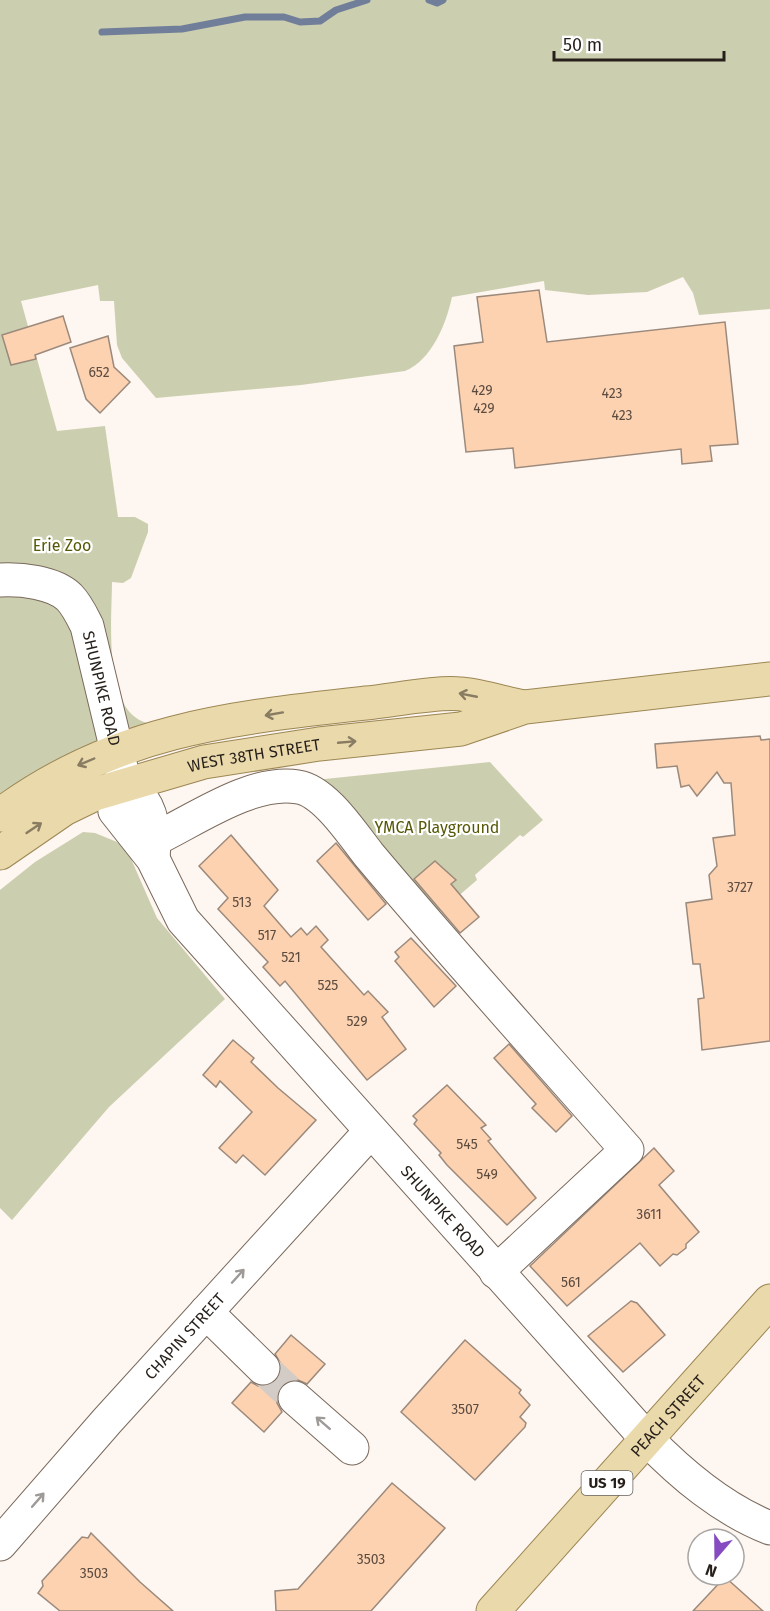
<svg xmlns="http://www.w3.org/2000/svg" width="770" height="1611" font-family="'Fira Sans',sans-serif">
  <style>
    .green { fill: #cccfaf }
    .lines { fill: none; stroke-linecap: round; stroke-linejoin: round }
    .stream { stroke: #717e99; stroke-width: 7 }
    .building { fill: #fdd2b1; stroke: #9b8a7c; stroke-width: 1.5 }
    .minor-tunnel { stroke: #d3cbc5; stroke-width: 33; stroke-dasharray: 33 16; stroke-linecap: butt }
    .minor-casing { stroke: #79695c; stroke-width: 35 }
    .major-casing { stroke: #9c8754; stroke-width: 35 }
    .minor { stroke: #fff; stroke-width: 33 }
    .major { stroke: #ead9ab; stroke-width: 33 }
    .oneway { stroke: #887c62 }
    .oneway2 { stroke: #9d9a98 }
    .labels { text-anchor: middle; stroke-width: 4.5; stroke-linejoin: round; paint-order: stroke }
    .number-label { font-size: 14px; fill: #5c4c40 }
    .shield { fill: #fff; stroke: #67625f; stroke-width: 1.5 }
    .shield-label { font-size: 15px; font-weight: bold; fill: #261f1a }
    .park-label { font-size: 16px; fill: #565807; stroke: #fff }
    .street-label { font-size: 16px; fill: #261f1a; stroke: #fff }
  </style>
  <rect width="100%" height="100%" fill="#fef6f0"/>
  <g class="green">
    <path d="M0,0H770V309L699,315L693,293L683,277L647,292L588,295L545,290L544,281L452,297C446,324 432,360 405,371L301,385L156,398L122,358L117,345L114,301H100L98,285L21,301L57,431L105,426L118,517H135L148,524V532L131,578L123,583L112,582C112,617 102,713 148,723L79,753L0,796Z"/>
    <path d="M490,762L543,820L523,837L520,835L475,875L477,880L435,916L315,780Z"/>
    <path d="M83,832L95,833L117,842L128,852L157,918L225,999L109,1107L12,1220L0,1208V890L35,862Z"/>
  </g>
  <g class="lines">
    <g class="stream">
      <path d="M429,0L437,3L443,0"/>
      <path d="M102,32L182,29L245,17H284L300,22L320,21L336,10L367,0"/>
    </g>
  </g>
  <g class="building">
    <path d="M539,290L547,342L725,322L738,444L710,446L712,461L682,464L681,449L515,468L513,448L466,452L454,346L483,342L477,297Z"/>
    <path d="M63,316L71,342L35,355L36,359L11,365L2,335Z"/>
    <path d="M108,336L114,367L130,382L100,413L86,399L70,348Z"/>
    <path d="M760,736L761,740L770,739V1041L702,1050L698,999L704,998L700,964H693L686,903L712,899L709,875L717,866L713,838L735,835L731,783H724L717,772L697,796L689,785L681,787L677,766L657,768L655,744Z"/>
    <path d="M231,835L278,890L264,906L291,937L301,928L307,935L316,926L328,940L321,947L364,995L368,991L388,1012L382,1017L406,1049L367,1080L285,981L280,986L263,967L268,962L218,909L228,898L199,866Z"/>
    <path d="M336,843L386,904L368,920L317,861Z"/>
    <path d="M435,861L456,880L451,884L479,917L460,933L414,879Z"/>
    <path d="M411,938L456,986L434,1007L395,961L399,957L395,952Z"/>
    <path d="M233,1040L254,1058L251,1062L278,1088L316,1120L265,1175L243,1155L236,1163L219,1148L252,1112L220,1081L216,1087L203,1075Z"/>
    <path d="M509,1044L572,1116L556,1132L532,1108L536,1104L494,1058Z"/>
    <path d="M447,1085L486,1125L481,1128L491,1139L488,1141L536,1198L507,1225L447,1165L439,1155L441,1153L414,1124L417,1120L413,1116Z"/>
    <path d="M654,1148L674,1171L659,1185L699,1232L686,1244V1248L677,1255L673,1254L660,1266L640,1243L567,1306L530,1266Z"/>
    <path d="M631,1301L637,1303L665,1335L623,1372L588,1336Z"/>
    <path d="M291,1335L325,1364L307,1384L298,1380H290L281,1385L277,1395V1403L282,1412L264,1432L232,1403L251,1382L258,1386H267L277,1381L281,1373V1364L275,1354Z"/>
    <path d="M465,1340L521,1390L519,1393L530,1405L520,1417L526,1423L525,1427L475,1480L401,1412Z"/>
    <path d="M392,1483L445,1528L371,1611H276L275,1591L298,1589Z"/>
    <path d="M91,1533L140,1582L173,1611H60L38,1593L43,1586L42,1581L82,1537L88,1538Z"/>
    <path d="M725,1577L763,1611H693Z"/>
  </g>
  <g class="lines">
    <path class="minor-tunnel" d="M263,1368L295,1398"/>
    <g class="minor-casing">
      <g id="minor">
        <path id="s1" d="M0,580C21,579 53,582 69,597C77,605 82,616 87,626L125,784L115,811L153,859L183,920L647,1439C682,1475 722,1509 770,1528"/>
        <path d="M125,784C152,800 156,828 153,858"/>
        <path d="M155,839C195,820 252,779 298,787C325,791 353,835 369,855C453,955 541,1052 627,1150L496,1272"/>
        <path d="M206,1312L263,1368"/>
        <path d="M295,1398L352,1448"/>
        <path id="s2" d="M0,1544L107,1421L370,1132"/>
      </g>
    </g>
    <g class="major-casing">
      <g id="major">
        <path d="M0,815C114,730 229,718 366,703C390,701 438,691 461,694C482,696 503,703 523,707"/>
        <path id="s3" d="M0,853L64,809L95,794L204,762L319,744L461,729L525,707L770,679"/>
        <path id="s4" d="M493,1611L770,1301"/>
      </g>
    </g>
    <use href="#minor" class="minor"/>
    <use href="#major" class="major"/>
  </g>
  <defs><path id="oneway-shaft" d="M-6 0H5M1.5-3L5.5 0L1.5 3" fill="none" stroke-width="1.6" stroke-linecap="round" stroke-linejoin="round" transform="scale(1.5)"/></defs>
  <g class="oneway">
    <use href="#oneway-shaft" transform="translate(468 695) rotate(-169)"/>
    <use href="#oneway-shaft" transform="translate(274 714) rotate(170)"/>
    <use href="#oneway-shaft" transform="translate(347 742) rotate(-5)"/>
    <use href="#oneway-shaft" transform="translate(86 762) rotate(157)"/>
    <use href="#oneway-shaft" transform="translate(34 828) rotate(-34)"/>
  </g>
  <g class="oneway2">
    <use href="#oneway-shaft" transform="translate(238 1276) rotate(-48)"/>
    <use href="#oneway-shaft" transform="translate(323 1423) rotate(-139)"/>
    <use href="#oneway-shaft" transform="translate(38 1500) rotate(-49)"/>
  </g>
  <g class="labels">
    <g class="number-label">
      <text x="99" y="377">652</text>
      <text x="482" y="395">429</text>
      <text x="612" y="398">423</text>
      <text x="484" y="413">429</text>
      <text x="622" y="420">423</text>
      <text x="740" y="892">3727</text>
      <text x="242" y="907">513</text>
      <text x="267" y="940">517</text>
      <text x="291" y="962">521</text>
      <text x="328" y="990">525</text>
      <text x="357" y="1026">529</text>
      <text x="467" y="1149">545</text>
      <text x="487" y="1179">549</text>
      <text x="649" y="1219">3611</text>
      <text x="571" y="1287">561</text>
      <text x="465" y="1414">3507</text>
      <text x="371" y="1564">3503</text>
      <text x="94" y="1578">3503</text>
    </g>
    <rect class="shield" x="581.5" y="1471" width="51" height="24" rx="4.5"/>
    <g class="shield-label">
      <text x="607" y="1488">US 19</text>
    </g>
    <g class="park-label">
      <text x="62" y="551">Erie Zoo</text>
      <text x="437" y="833">YMCA Playground</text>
    </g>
    <g class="street-label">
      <text dy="6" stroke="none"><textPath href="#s1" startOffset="171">SHUNPIKE ROAD</textPath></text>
      <text dy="6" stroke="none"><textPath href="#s3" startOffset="276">WEST 38TH STREET</textPath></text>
      <text dy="6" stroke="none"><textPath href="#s1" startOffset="818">SHUNPIKE ROAD</textPath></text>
      <text dy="6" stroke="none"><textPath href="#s2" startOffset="278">CHAPIN STREET</textPath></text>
      <text dy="6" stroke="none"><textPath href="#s4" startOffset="262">PEACH STREET</textPath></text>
    </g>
  </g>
  <g transform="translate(716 1557) rotate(200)"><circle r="28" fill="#ffffff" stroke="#a8a5a3" stroke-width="1.5"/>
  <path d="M0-4.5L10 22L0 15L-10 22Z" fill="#864bc1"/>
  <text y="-9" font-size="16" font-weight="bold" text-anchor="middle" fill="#261f1a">N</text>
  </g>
  <path d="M554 51v9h170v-9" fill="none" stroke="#261f1a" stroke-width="3"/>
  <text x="563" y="51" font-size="18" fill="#261f1a" stroke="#ffffff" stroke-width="4.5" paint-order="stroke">50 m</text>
</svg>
